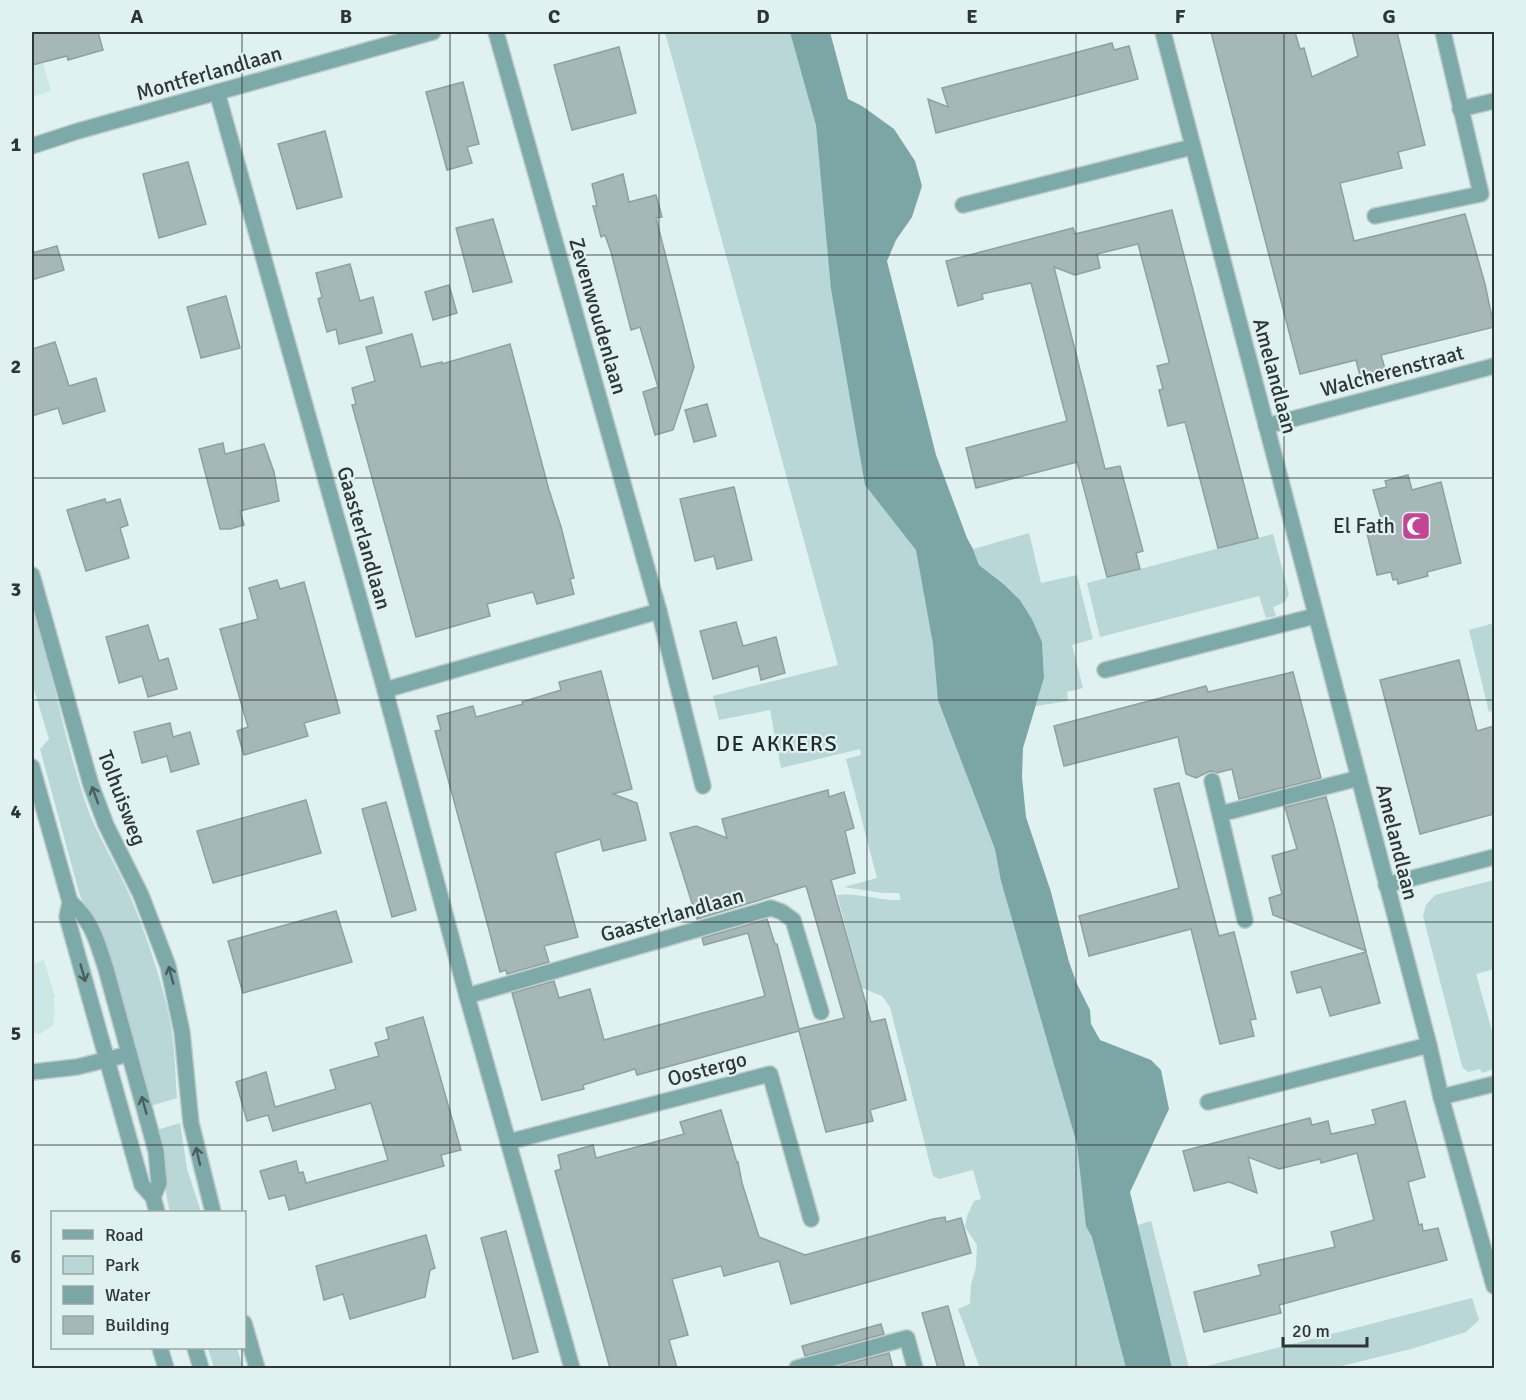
<svg xmlns="http://www.w3.org/2000/svg" width="1526" height="1400" font-family="Signika,sans-serif">
  <style>
    .built { fill: #cbe7e6 }
    .green { fill: #b8d7d6 }
    .water { fill: #7ba6a5 }
    .building { fill: #a5b7b6; stroke: #8fa0a0; stroke-width: 1.5 }
    .lines { fill: none; stroke-linecap: round; stroke-linejoin: round }
    .minor-casing { stroke: #bccbcb; stroke-width: 18 }
    .minor { stroke: #7da9a8; stroke-width: 15 }
    .oneway { stroke: #4a5e5d }
    .grid { fill: none; stroke: #2e3535; stroke-width: 1.5; stroke-opacity: 0.55 }
    .labels { text-anchor: middle; stroke-width: 4.5; stroke-linejoin: round; paint-order: stroke }
    .street-label { font-size: 21px; fill: #2e3535; stroke: #dff1f0 }
    .poi-label { font-size: 21px; fill: #2e3535; stroke: #dff1f0; text-anchor: end }
    .neighbourhood-label { font-size: 22px; letter-spacing: 1.5px; fill: #1e2d2c; stroke: #dff1f0 }
    .neatline { fill: none; stroke: #2e3535; stroke-width: 2 }
    .grid-label { font-size: 20px; text-anchor: middle; font-weight: bold; fill: #2e3535 }
  </style>
  <rect width="100%" height="100%" fill="#dff1f0"/>
  <g class="built">
    <path d="M32,32H34L51,91L32,97Z"/>
    <path d="M44,960L55,997L53,998L55,1010L53,1025L40,1034L32,1033V964Z"/>
  </g>
  <g class="green">
    <path d="M665,32H825L1164,1368H980L958,1309L970,1304L971,1285L976,1267L977,1245L965,1227L967,1216L974,1201L981,1199L973,1170L939,1179L933,1176L890,1007L882,996L862,988L837,895C858,892 879,901 901,900L899,893H883L844,887L877,878L846,759L861,755L860,749L781,768L770,710L719,720L713,696L838,665Z"/>
    <path d="M1029,533L1041,583L1077,575L1093,639L1072,645L1083,688L1067,692L1068,701L1036,706L1044,678L1042,642L1032,619L1020,600L1006,585L979,565L973,549Z"/>
    <path d="M1273,534L1289,594L1285,602L1273,607L1276,616L1266,618L1259,596L1100,637L1087,583Z"/>
    <path d="M32,609C53,672 64,738 85,801C96,835 116,864 130,896C147,937 161,978 170,1021C175,1046 175,1073 177,1098L150,1106L98,928L80,896L40,749L49,739L32,683Z"/>
    <path d="M1494,623V710L1489,712L1469,630Z"/>
    <path d="M1494,880V969L1476,974L1494,1038V1069L1482,1073L1480,1069L1468,1072L1463,1068L1461,1062L1423,916L1426,905L1435,895Z"/>
    <path d="M180,1123L187,1169L201,1212H170C163,1186 164,1157 157,1130Z"/>
    <path d="M1151,1221L1189,1368H1172L1138,1225Z"/>
    <path d="M1472,1298L1479,1320L1466,1332L1411,1349L1333,1368H1199Z"/>
    <path d="M208,1348H237L243,1368H214Z"/>
  </g>
  <path class="water" d="M790,32H830L848,99L862,106L894,129L915,161L922,186L912,217L896,240L887,261L936,455L967,538L973,549L979,565L1005,585L1020,600L1032,619L1042,642L1044,678L1023,748L1022,777L1026,817L1051,892L1069,962L1077,984L1090,1010L1091,1024L1100,1040L1151,1060L1161,1070L1169,1109L1130,1192L1172,1368H1126L1092,1237L1086,1226L1077,1144L1001,881L995,849L938,700L933,644L916,550L865,485L831,289L816,125Z"/>
  <g class="building">
    <path d="M32,32H98L103,50L68,60L67,56L32,65Z"/>
    <path d="M1211,32H1295L1300,49L1304,48L1312,77L1358,56L1352,32H1397L1425,145L1398,152L1402,168L1340,183L1354,241L1465,214L1485,284L1494,327L1381,355L1385,369L1360,376L1356,360L1300,374Z"/>
    <path d="M1112,43L1114,50L1129,46L1138,79L936,133L928,99L948,107L942,88Z"/>
    <path d="M619,47L636,113L572,130L554,65Z"/>
    <path d="M463,82L479,144L467,147L472,163L447,170L426,92Z"/>
    <path d="M325,131L342,197L297,209L278,144Z"/>
    <path d="M188,162L206,224L159,238L143,174Z"/>
    <path d="M623,174L629,202L656,195L662,217L656,218L694,367L673,430L655,435L643,392L658,387L640,327L631,330L611,252L605,235L601,237L593,206H597L592,184Z"/>
    <path d="M1172,210L1258,538L1218,548L1185,422L1168,426L1159,390L1163,389L1157,366L1169,363V361L1138,244L1097,254L1100,268L1075,275L1054,267L1105,469L1120,466L1143,551L1136,553L1140,569L1107,577L1077,462L976,488L966,448L1067,421L1031,283L982,294L983,299L958,306L946,261L1073,228L1075,234Z"/>
    <path d="M493,219L512,282L473,292L456,228Z"/>
    <path d="M57,246L64,270L32,280V253Z"/>
    <path d="M350,264L360,301L373,297L382,333L339,344L336,329L327,332L318,299L322,297L316,273Z"/>
    <path d="M449,285L457,313L433,320L425,292Z"/>
    <path d="M226,296L240,348L201,358L187,307Z"/>
    <path d="M412,334L421,367L442,362V364L510,344L549,490L561,527L574,578L570,579L574,594L537,604L533,592L487,604L490,616L416,637L352,405L356,404L352,388L375,381L366,347Z"/>
    <path d="M55,342L69,386L96,378L105,411L63,424L58,408L32,416V349Z"/>
    <path d="M707,404L716,436L694,442L685,410Z"/>
    <path d="M223,443L225,454L264,444L274,472L279,501L240,511L244,525L230,529H220L199,449Z"/>
    <path d="M1408,475L1412,490L1441,482L1461,563L1427,572L1428,576L1398,584L1397,579L1393,580L1391,572L1377,575L1367,533L1380,530L1378,523L1379,522L1378,519L1381,518L1373,490L1387,487L1385,481Z"/>
    <path d="M734,487L752,560L717,569L714,556L695,561L680,499Z"/>
    <path d="M105,499L106,503L120,499L128,525L120,528L129,558L86,571L67,510Z"/>
    <path d="M277,580L280,589L304,582L340,713L304,723L308,736L244,755L237,731L248,727L220,629L258,619L249,588Z"/>
    <path d="M736,622L743,646L776,637L785,673L761,680L758,666L713,679L700,631Z"/>
    <path d="M148,625L159,661L168,658L177,689L148,697L142,676L119,683L106,637Z"/>
    <path d="M1459,660L1477,731L1494,726V814L1420,834L1380,680Z"/>
    <path d="M601,671L632,789L613,794L637,803L646,840L603,851L600,839L555,853L578,937L544,946L549,962L507,974L506,970L500,972L489,930L435,731L441,730L437,716L473,706L476,717L523,704L522,702L561,690L559,682Z"/>
    <path d="M1293,672L1321,778L1239,799L1232,769L1217,773L1210,771L1196,778L1186,774L1178,737L1064,766L1054,726L1206,686L1208,692Z"/>
    <path d="M170,723L173,737L190,732L199,764L171,772L167,756L142,763L134,732Z"/>
    <path d="M1179,783L1219,936L1234,932L1256,1019L1250,1020L1254,1036L1220,1044L1191,929L1089,956L1079,916L1179,888L1154,789Z"/>
    <path d="M828,790L829,797L844,792L854,828L845,831L855,873L831,880L871,1022L885,1019L906,1100L870,1110L873,1121L826,1132L799,1031L637,1075L635,1069L583,1085L584,1089L542,1100L512,993L554,981L559,998L590,989L604,1040L765,996L748,933L704,945L702,938L767,919L775,944H777L799,1029L844,1018L806,886L697,919L670,833L696,826L727,838L722,819Z"/>
    <path d="M1326,797L1334,826L1366,951L1273,915L1269,898L1282,894L1272,856L1297,849L1285,807Z"/>
    <path d="M306,800L321,853L213,883L197,831Z"/>
    <path d="M386,802L416,910L392,917L362,809Z"/>
    <path d="M336,911L352,962L243,993L228,941Z"/>
    <path d="M1366,952L1380,1003L1330,1016L1321,987L1297,993L1291,972Z"/>
    <path d="M423,1017L461,1150L441,1155L444,1166L289,1210L285,1195L269,1199L260,1171L296,1161L299,1173L303,1172L306,1183L388,1160L371,1103L273,1131L268,1115L247,1121L236,1082L266,1072L275,1107L336,1089L330,1070L379,1056L375,1043L389,1039L386,1028Z"/>
    <path d="M1405,1101L1425,1177L1408,1182L1419,1225L1422,1224L1423,1231L1438,1228L1447,1260L1279,1305L1281,1313L1204,1332L1194,1292L1261,1275L1258,1265L1335,1247L1331,1232L1374,1220L1357,1153L1321,1163L1320,1159L1279,1169L1248,1157L1257,1193L1229,1182L1194,1191L1183,1151L1310,1118L1312,1125L1328,1121L1331,1134L1376,1124L1372,1110Z"/>
    <path d="M721,1110L737,1163L738,1162L742,1183L759,1237L805,1255L933,1219L945,1217L946,1222L961,1218L971,1253L791,1304L779,1261L724,1276L721,1266L672,1279L688,1335L669,1340L677,1368H610L555,1171L561,1169L558,1155L593,1145L596,1158L684,1134L680,1122Z"/>
    <path d="M506,1231L538,1352L513,1359L481,1238Z"/>
    <path d="M426,1235L435,1268L430,1270L425,1297L350,1319L343,1294L324,1300L316,1266Z"/>
    <path d="M948,1306L965,1368H938L922,1313Z"/>
    <path d="M881,1324L884,1334L805,1356L802,1346Z"/>
    <path d="M889,1353L893,1368H832Z"/>
  </g>
  <g class="lines">
    <g class="minor-casing">
      <g id="minor">
        <path d="M496,32L659,611L703,786"/>
        <path d="M1163,32L1429,1045L1441,1097L1494,1286"/>
        <path d="M217,92L385,690L467,996L572,1368"/>
        <path d="M1460,109L1494,101"/>
        <path d="M32,146L78,131L433,32"/>
        <path d="M963,205L1192,147"/>
        <path d="M1375,216L1481,194L1443,32"/>
        <path d="M1266,426L1494,366"/>
        <path d="M32,575L91,785L106,825L141,895L168,966L182,1032L191,1123L213,1212"/>
        <path d="M1105,670L1315,616"/>
        <path d="M385,690L659,611"/>
        <path d="M32,767L70,902L67,917L142,1185L153,1197L157,1212"/>
        <path d="M1212,781L1245,920"/>
        <path d="M1220,814L1359,778"/>
        <path d="M1386,885L1494,857"/>
        <path d="M70,902C93,921 97,942 106,969L156,1151L159,1183L153,1197"/>
        <path d="M467,996L771,908L782,912L793,920L821,1012"/>
        <path d="M32,1072L77,1067L129,1054"/>
        <path d="M1441,1097L1494,1084"/>
        <path d="M1208,1102L1429,1045"/>
        <path d="M508,1142L770,1074L811,1219"/>
        <path d="M244,1323L257,1368"/>
        <path d="M160,1348L166,1368"/>
        <path d="M195,1348L201,1368"/>
        <path d="M797,1368L907,1338L915,1368"/>
      </g>
    </g>
    <use href="#minor" class="minor"/>
  </g>
  <defs><path id="oneway-shaft" d="M-6 0H5M1.5-3L5.5 0L1.5 3" fill="none" stroke-width="1.6" stroke-linecap="round" stroke-linejoin="round" transform="scale(1.5)"/></defs>
  <g class="oneway">
    <use href="#oneway-shaft" transform="translate(95 795) rotate(-110)"/>
    <use href="#oneway-shaft" transform="translate(83 973) rotate(74)"/>
    <use href="#oneway-shaft" transform="translate(171 975) rotate(-105)"/>
    <use href="#oneway-shaft" transform="translate(144 1105) rotate(-106)"/>
    <use href="#oneway-shaft" transform="translate(198 1156) rotate(-103)"/>
  </g>
  <path class="grid" d="M242,32V1212M450,32V1368M659,32V1368M867,32V1368M1076,32V1368M1284,32V1368M32,255H1494M32,478H1494M32,700H1494M32,922H1494M32,1145H1494M242,1348V1368"/>
  <defs>
    <g id="mosque-square" transform="scale(1.5)"><rect x="-9" y="-9" width="18" height="18" rx="4" fill="#c24696" stroke="#dff1f0"/><path d="M3.5-4.9A6 6 0 1 0 3.5 4.9A5 5 0 1 1 3.5-4.9Z" fill="#fff"/></g>
  </defs>
  <g fill-rule="evenodd">
    <use href="#mosque-square" x="1416" y="526"/>
  </g>
  <g class="labels">
    <g class="street-label">
      <text transform="translate(209 73) rotate(-16)" y="7">Montferlandlaan</text>
      <text transform="translate(598 316) rotate(74)" y="7">Zevenwoudenlaan</text>
      <text transform="translate(1392 371) rotate(-15)" y="7">Walcherenstraat</text>
      <text transform="translate(1275 376) rotate(75)" y="7">Amelandlaan</text>
      <text transform="translate(364 538) rotate(74)" y="7">Gaasterlandlaan</text>
      <text transform="translate(122 798) rotate(69)" y="7">Tolhuisweg</text>
      <text transform="translate(1397 842) rotate(76)" y="7">Amelandlaan</text>
      <text transform="translate(672 915) rotate(-16)" y="7">Gaasterlandlaan</text>
      <text transform="translate(707 1069) rotate(-15)" y="7">Oostergo</text>
    </g>
    <g class="poi-label">
      <text x="1395" y="533">El Fath</text>
    </g>
    <g class="neighbourhood-label">
      <text x="777" y="751">DE AKKERS</text>
    </g>
  </g>
  <rect width="1526" height="1400" fill="none" stroke="#dff1f0" stroke-width="66"/>
  <rect x="51" y="1211" width="195" height="138" fill="#dff1f0" stroke="#98a6a5" stroke-width="1.5"/>
  <rect x="63" y="1230" width="30" height="9" fill="#7da9a8" stroke="#98a6a5" stroke-width="1.5"/>
  <text x="105" y="1241" font-size="18" fill="#2e3535">Road</text>
  <rect x="63" y="1256" width="30" height="18" fill="#b8d7d6" stroke="#98a6a5" stroke-width="1.5"/>
  <text x="105" y="1271" font-size="18" fill="#2e3535">Park</text>
  <rect x="63" y="1286" width="30" height="18" fill="#7ba6a5" stroke="#98a6a5" stroke-width="1.5"/>
  <text x="105" y="1301" font-size="18" fill="#2e3535">Water</text>
  <rect x="63" y="1316" width="30" height="18" fill="#a5b7b6" stroke="#98a6a5" stroke-width="1.5"/>
  <text x="105" y="1331" font-size="18" fill="#2e3535">Building</text>
  <path d="M1283 1337v9h84v-9" fill="none" stroke="#2e3535" stroke-width="3"/>
  <text x="1292" y="1337" font-size="18" fill="#2e3535" stroke="#dff1f0" stroke-width="4.5" paint-order="stroke">20 m</text>
  <rect x="33" y="33" width="1460" height="1334" class="neatline"/>
  <g class="grid-label">
    <text x="137" y="23">A</text>
    <text x="346" y="23">B</text>
    <text x="554" y="23">C</text>
    <text x="763" y="23">D</text>
    <text x="972" y="23">E</text>
    <text x="1180" y="23">F</text>
    <text x="1389" y="23">G</text>
    <text x="16" y="151">1</text>
    <text x="16" y="373">2</text>
    <text x="16" y="596">3</text>
    <text x="16" y="818">4</text>
    <text x="16" y="1040">5</text>
    <text x="16" y="1263">6</text>
  </g>
</svg>
